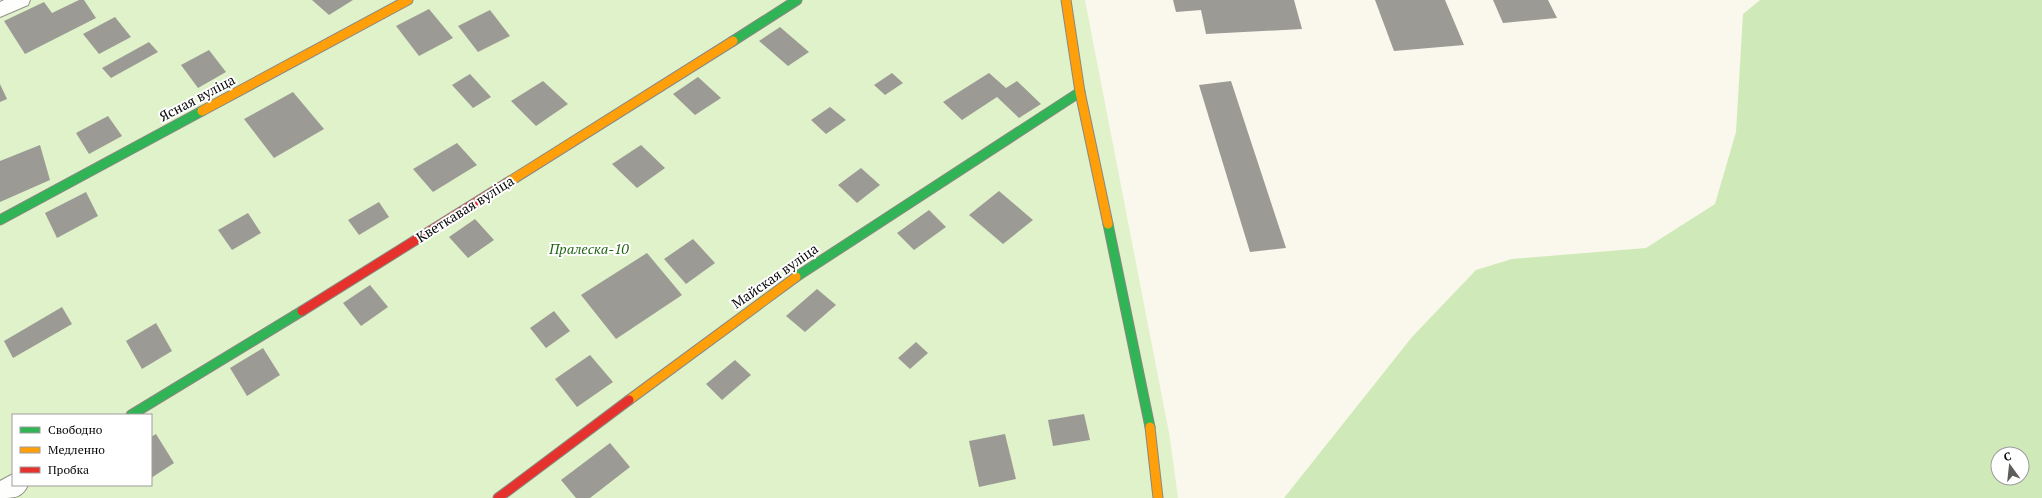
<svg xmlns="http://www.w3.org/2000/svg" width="2042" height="498" font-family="'PT Serif',serif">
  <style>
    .green { fill: #e0f2ca; fill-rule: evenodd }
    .forest { fill: #cfeab8; fill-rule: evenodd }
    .building { fill: #9c9a94 }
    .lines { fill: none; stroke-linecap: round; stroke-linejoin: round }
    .street-casing { stroke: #92918c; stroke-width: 2 }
    .fast-casing { stroke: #898883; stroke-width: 11 }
    .slow-casing { stroke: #898883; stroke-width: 11 }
    .jam-casing { stroke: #898883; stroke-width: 11 }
    .street { fill: #fefefc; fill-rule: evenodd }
    .fast { stroke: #30b455; stroke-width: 9 }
    .slow { stroke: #ff9f0a; stroke-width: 9 }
    .jam { stroke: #e5322d; stroke-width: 9 }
    .labels { text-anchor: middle; stroke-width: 4; stroke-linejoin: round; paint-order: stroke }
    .street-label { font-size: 14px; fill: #0a0a0a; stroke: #fff }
    .park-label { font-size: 14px; font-style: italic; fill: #226716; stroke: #fff }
  </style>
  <rect width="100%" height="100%" fill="#faf8ed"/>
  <path class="green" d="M0,0H1085L1170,438L1178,498H0ZM13,415H151V485H13Z"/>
  <path class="forest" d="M1760,0H2042V498H1284L1412,337L1476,270L1512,259L1646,248L1715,204L1736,132L1743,14ZM1998,454H2022V478H1998Z"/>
  <g class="building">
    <path d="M79,0H84L96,18L25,54L4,21L44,2L52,13Z"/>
    <path d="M312,0H353L329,15Z"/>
    <path d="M1173,0H1294L1302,29L1206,34L1201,10L1176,12Z"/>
    <path d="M1375,0H1445L1464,45L1394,51Z"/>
    <path d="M1493,0H1548L1557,18L1503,23Z"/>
    <path d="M429,9L453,38L419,56L396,26Z"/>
    <path d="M490,10L510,36L478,52L458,26Z"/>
    <path d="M115,17L131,37L99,54L83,34Z"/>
    <path d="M780,27L809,52L788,66L759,41Z"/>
    <path d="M149,42L158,52L111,78L102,68Z"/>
    <path d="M209,50L226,72L198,88L181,65Z"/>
    <path d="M892,73L903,83L885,95L874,85Z"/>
    <path d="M989,73L1006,88L1017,81L1041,104L1019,118L997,97L962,120L943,102Z"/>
    <path d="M470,74L491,97L473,108L452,85Z"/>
    <path d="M698,77L721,98L695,115L673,94Z"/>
    <path d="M543,81L568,104L536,126L511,101Z"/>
    <path d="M1231,81L1286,248L1250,252L1199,85Z"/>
    <path d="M0,84L7,99L0,102Z"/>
    <path d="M293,92L324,129L274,158L244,119Z"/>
    <path d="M830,107L846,120L826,134L811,120Z"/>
    <path d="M108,116L122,136L89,154L76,133Z"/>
    <path d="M457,143L477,165L433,192L413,169Z"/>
    <path d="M40,145L50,180L0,202V161Z"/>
    <path d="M641,145L665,168L637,188L612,164Z"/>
    <path d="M861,168L880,185L857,203L838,185Z"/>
    <path d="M999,191L1033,220L1003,244L969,215Z"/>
    <path d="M86,192L98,216L57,238L45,213Z"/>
    <path d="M379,202L389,217L359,235L348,220Z"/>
    <path d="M929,210L946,227L914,250L897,233Z"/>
    <path d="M248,213L261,233L232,250L218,230Z"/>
    <path d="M475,219L494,240L468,258L449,237Z"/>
    <path d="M693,239L715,263L686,284L664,259Z"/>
    <path d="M647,253L682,295L616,339L581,295Z"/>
    <path d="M370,285L388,307L361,326L343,303Z"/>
    <path d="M817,289L836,305L805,332L786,316Z"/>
    <path d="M62,307L72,324L13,358L4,341Z"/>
    <path d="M554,311L570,331L546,348L530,328Z"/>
    <path d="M156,323L172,351L142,369L126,341Z"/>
    <path d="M916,342L928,353L910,369L898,358Z"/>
    <path d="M263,348L280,375L247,396L230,368Z"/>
    <path d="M590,355L613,382L577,407L555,379Z"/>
    <path d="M735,360L751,375L722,400L706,384Z"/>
    <path d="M1084,414L1090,440L1053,446L1048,420Z"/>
    <path d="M156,434L174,463L151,478V437Z"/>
    <path d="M1005,434L1016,479L979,487L969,441Z"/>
    <path d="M610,443L630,467L590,498H576L561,480Z"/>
  </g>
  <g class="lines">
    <g class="street-casing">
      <g id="street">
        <path d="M4,0H30L28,5L0,17V2Z"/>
        <path d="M13,474V485H28C22,498 14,498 0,498V481Z"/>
      </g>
    </g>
    <g class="fast-casing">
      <g id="fast">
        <path d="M733,41L797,0"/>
        <path d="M0,220L202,111"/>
        <path d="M1108,224L1150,427"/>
        <path d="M796,277L1080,92"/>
        <path d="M131,415L302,311"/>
      </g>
    </g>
    <g class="slow-casing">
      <g id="slow">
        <path d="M1066,0L1080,92L1108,224"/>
        <path d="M202,111L408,0"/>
        <path d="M507,183L733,41"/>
        <path d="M629,400L796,277"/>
        <path d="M1150,427L1158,498"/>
      </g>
    </g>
    <g class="jam-casing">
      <g id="jam">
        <path d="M302,311L507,183"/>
        <path d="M498,498L629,400"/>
      </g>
    </g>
    <use href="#street" class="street"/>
    <use href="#fast" class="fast"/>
    <use href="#slow" class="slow"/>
    <use href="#jam" class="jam"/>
  </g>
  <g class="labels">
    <g class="street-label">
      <text transform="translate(197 98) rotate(-28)" y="5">Ясная вуліца</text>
      <text transform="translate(465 209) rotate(-32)" y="5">Кветкавая вуліца</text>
      <text transform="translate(775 276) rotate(-35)" y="5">Майская вуліца</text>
    </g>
    <g class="park-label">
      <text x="589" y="254">Пралеска-10</text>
    </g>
  </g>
  <rect x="12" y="414" width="140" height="72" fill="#ffffff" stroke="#9d9d9d"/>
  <rect x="20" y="427" width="20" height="6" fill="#30b455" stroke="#9d9d9d"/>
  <text x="48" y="434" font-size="12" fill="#0a0a0a">Свободно</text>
  <rect x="20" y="447" width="20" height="6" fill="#ff9f0a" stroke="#9d9d9d"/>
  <text x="48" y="454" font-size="12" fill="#0a0a0a">Медленно</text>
  <rect x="20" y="467" width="20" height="6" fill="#e5322d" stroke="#9d9d9d"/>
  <text x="48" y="474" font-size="12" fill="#0a0a0a">Пробка</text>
  <g transform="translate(2010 466) rotate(345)"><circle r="19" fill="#ffffff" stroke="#9d9d9d"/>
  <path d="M0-3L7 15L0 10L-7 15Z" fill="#5e5d59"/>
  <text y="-6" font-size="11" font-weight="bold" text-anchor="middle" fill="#0a0a0a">С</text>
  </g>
</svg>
